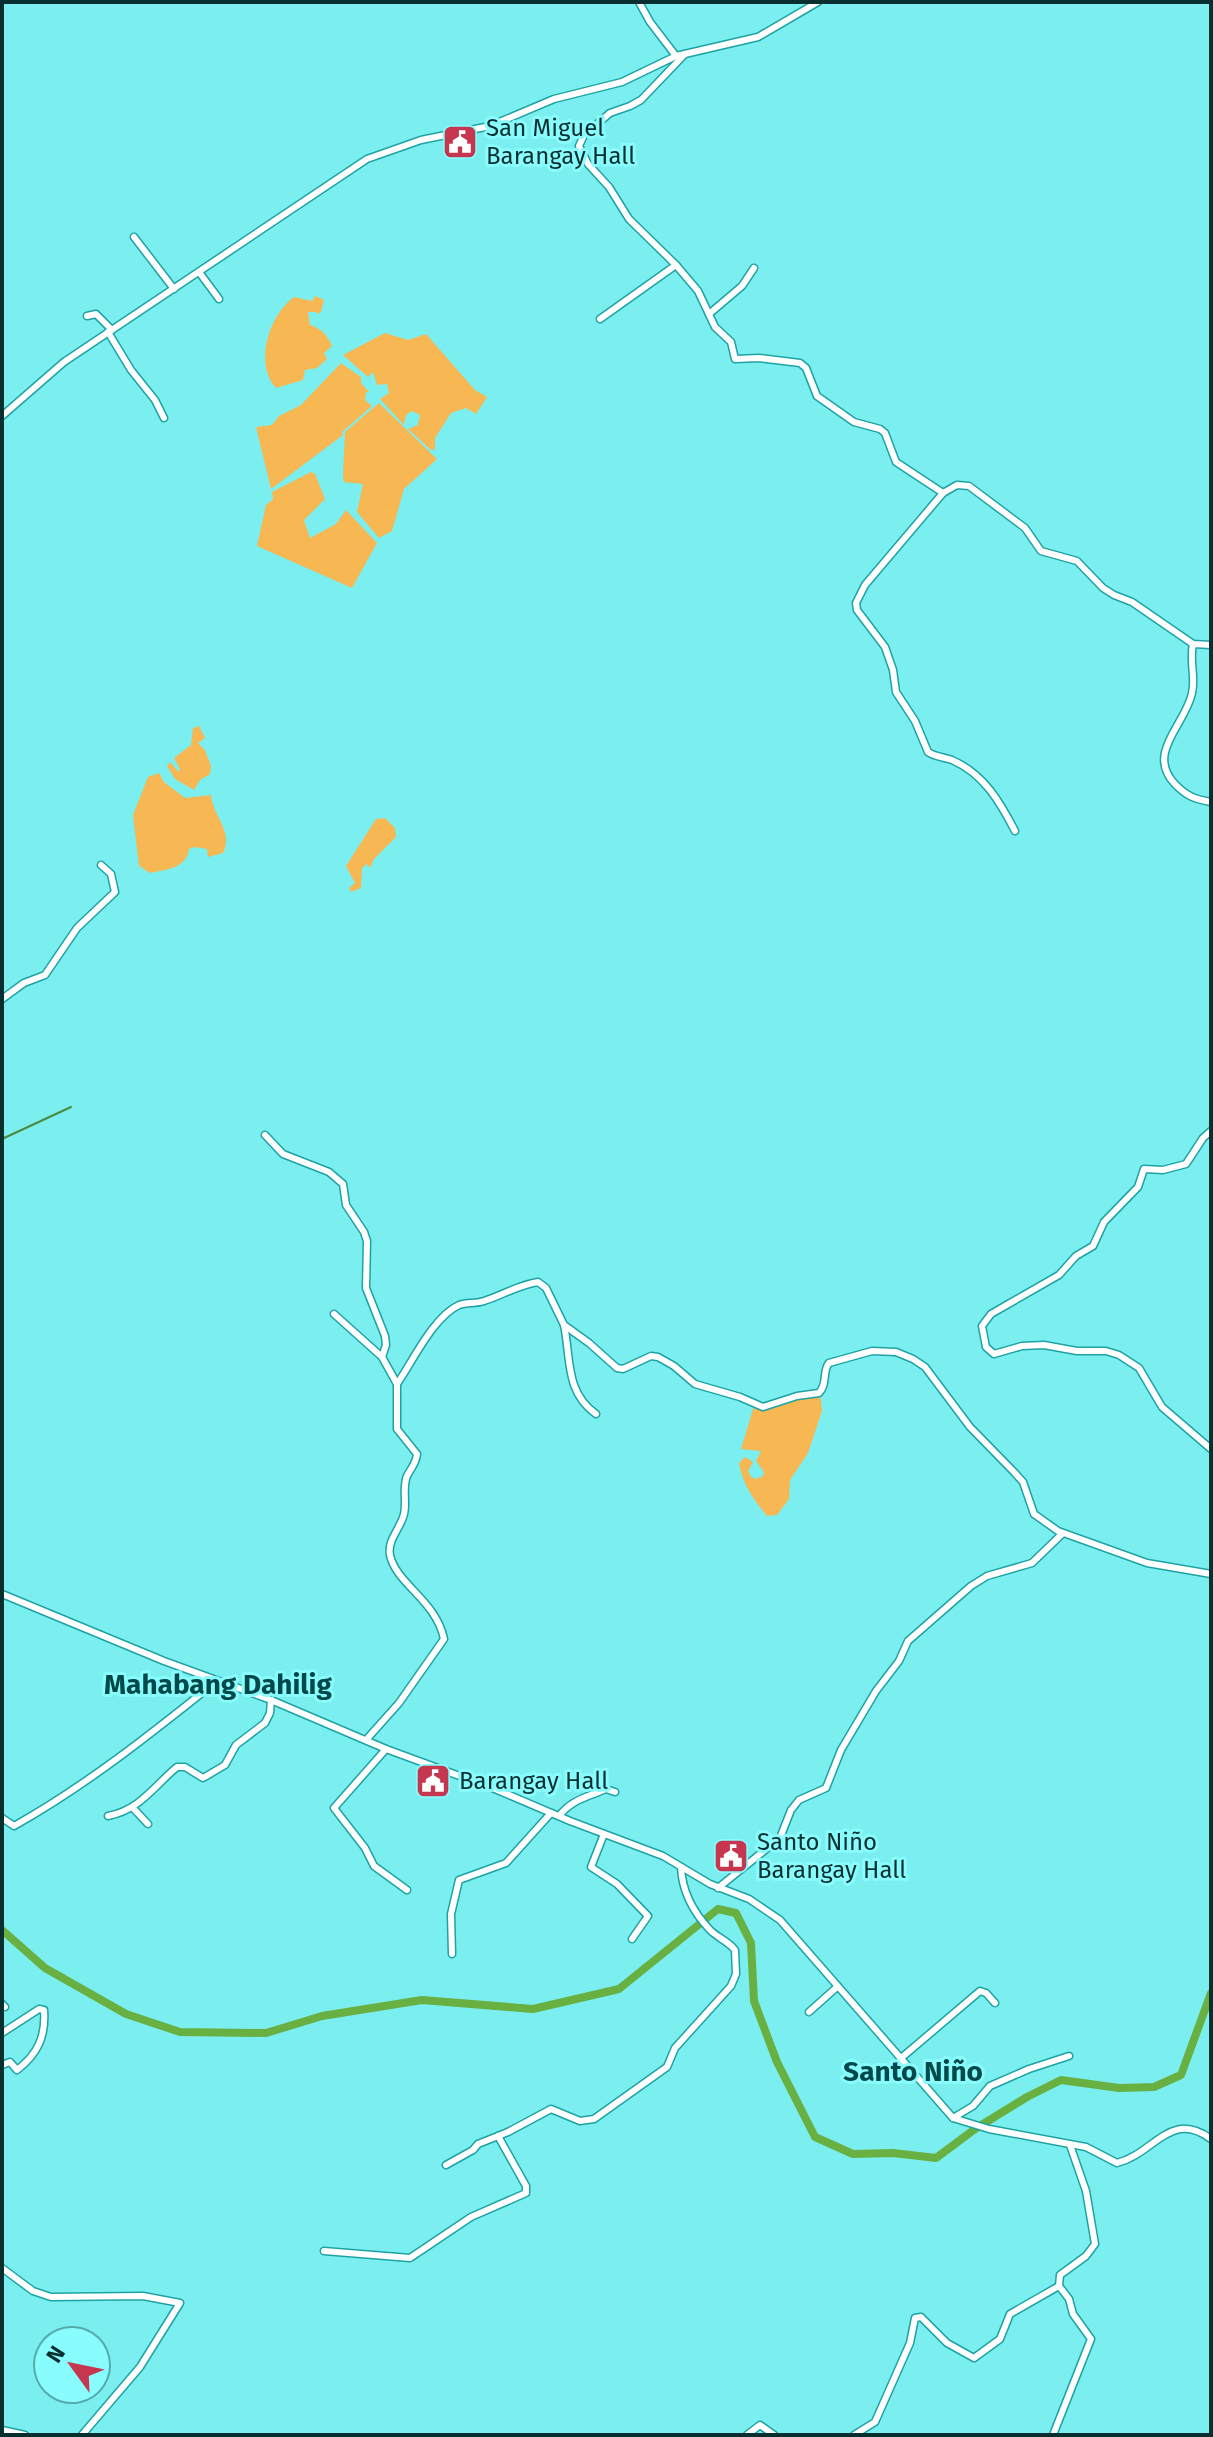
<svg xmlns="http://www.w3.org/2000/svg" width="1213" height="2437" font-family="'Fira Sans',sans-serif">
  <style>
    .green { fill: #f7b753 }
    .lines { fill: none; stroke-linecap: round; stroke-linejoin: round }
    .stream { stroke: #4c893d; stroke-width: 2 }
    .river { stroke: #69b042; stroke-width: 8 }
    .minor-casing { stroke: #1da3a4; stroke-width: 9 }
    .minor { stroke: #fff; stroke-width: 6 }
    .labels { text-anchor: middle; stroke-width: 6; stroke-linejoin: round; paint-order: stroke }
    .poi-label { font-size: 24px; fill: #082f30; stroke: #89fcfd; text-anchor: start }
    .quarter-label { font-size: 28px; font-weight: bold; fill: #004849; stroke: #89fcfd }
  </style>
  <rect width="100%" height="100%" fill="#7beff0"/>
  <g class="green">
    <path d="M315,296L324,300L321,312L317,314L316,312H308L310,325C321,328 328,336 332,346L324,353L327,359L317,368L305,370L303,380L276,388C253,363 270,314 294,297L312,301Z"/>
    <path d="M385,333L408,340L426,334L475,390L487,397L476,414L466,408L451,413L435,438V449L431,450L408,429L418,425L420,415L412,411L406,415L404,425L380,399L389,393L387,384L377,385L373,372L368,377L343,355Z"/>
    <path d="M341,363L361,377V383L369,392H366L365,400L372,406L342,432L343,435L271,489L256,427L272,425L279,416L301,405Z"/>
    <path d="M379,403L437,459L404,489L392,531L379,538L357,512L363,484L344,482L343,476L345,432Z"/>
    <path d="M311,472L315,474L325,499L304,520L310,538L336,524L346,510L377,543L352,588L257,546L266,505L273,499L272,492Z"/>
    <path d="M199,726L205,738L198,743L205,750L211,766L210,774L200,780L194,790L175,779L167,766L170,762L179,772L180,769L174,758L191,745L193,728Z"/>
    <path d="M159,773L164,782L185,798L211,795C212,814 234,832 223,853L208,857L207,849L195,847L189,849C186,869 167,869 150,873L139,866L133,815L148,777Z"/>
    <path d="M385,818L395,828L396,837L374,859L370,868L367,864L362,868L361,888L351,892L349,888L355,883L346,866L376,819Z"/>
    <path d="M820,1394L822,1411L808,1453L790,1480L789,1499L777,1515L767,1516C753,1499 743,1485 739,1463L745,1457L753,1462L748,1471L751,1477L756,1479L763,1476L764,1472L756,1461L761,1451L741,1449L754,1406L760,1408L785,1399Z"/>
  </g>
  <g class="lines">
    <path class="stream" d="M2,1139L71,1107"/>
    <path class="river" d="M2,1930L45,1968L126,2014L180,2032L266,2033L322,2016L422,2000L533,2009L619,1989L718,1909L736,1913L751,1943L754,2001L777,2062L815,2137L853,2154L893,2153L936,2158L975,2129L1027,2097L1061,2080L1119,2088L1154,2087L1181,2075L1211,1993"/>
    <g class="minor-casing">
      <g id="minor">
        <path d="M639,2L650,22L676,56"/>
        <path d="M685,54L641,100L630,106L610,113L584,135L579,146L588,164L609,187L629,219L676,265L698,291L715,327L731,342L735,359L759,358L800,363L806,368L817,396L854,422L880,429L885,433L896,462L943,493"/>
        <path d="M134,237L174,289"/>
        <path d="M199,272L219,299"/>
        <path d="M709,314L742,286L754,268"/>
        <path d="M87,316L96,314L112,330"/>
        <path d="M600,319L676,265"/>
        <path d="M108,332L131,370L155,400L164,418"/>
        <path d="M2,416L64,362L367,159L421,140L490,126L554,99L622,82L676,56L758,37L818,2"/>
        <path d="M1193,644C1189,662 1196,677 1192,693C1186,724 1146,752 1174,783C1186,796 1194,799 1211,802"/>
        <path d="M1015,831C1000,802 984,774 952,760C944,757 935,757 928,752L915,721L896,692L893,670L885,647L857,610L856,603L865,585L943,493L957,485L969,486L1025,528L1041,551L1077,561L1103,588L1114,595L1132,602L1193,644L1211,645"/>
        <path d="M2,999L24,983L45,975L77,928L115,892L111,874L101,865"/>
        <path d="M1211,1131L1203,1138L1186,1164L1163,1170L1144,1169L1138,1187L1104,1222L1093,1246L1076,1256L1059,1275L991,1314L982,1326L986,1347L994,1354L1022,1346L1044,1345L1077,1351H1106L1119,1355L1139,1368L1162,1407L1211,1449"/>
        <path d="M265,1135L283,1154L329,1172L343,1184L346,1205L364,1232L367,1241L366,1288L385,1336L386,1345L382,1357L397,1384V1429L417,1454C416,1464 411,1468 407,1476C402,1488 407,1502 404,1514C401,1528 387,1540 390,1555C396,1584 436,1600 444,1639L399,1703L366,1740"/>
        <path d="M334,1314L382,1357"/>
        <path d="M564,1325C571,1359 565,1392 596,1414"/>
        <path d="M397,1384C413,1361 433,1317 459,1305C467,1302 476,1304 484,1301C503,1295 518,1285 538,1282L546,1288L564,1325L589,1343L617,1368L623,1369L651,1356L658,1357L674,1366L695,1384L740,1397L763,1407L797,1396L819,1393C828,1384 822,1371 829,1363L872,1351L896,1352L913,1359L925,1367L970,1427L1014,1472L1023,1482L1034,1514L1058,1531L1147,1563L1211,1574"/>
        <path d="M2,1594L164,1661L271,1700L386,1749L495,1789L570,1821L663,1856L710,1884L749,1899L780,1920L953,2118L989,2129L1086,2147L1117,2163C1154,2154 1170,2109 1211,2139"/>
        <path d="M386,1749L334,1808L365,1848L374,1866L407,1890"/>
        <path d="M133,1808L148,1824"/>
        <path d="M108,1816C140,1810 154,1786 177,1767H185L203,1778L225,1765L236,1745L265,1723L270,1713L271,1700"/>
        <path d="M559,1816C572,1799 588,1797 606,1789L615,1792"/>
        <path d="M2,1818L14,1826C87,1785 152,1733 217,1681"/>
        <path d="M604,1834L591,1867L617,1884L648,1916L632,1939"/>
        <path d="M718,1888L780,1838L791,1810L799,1800L826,1788L841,1750L876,1691L899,1661L908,1641L971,1586L987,1576L1032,1563L1062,1534"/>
        <path d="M452,1954L451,1914L459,1880L506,1863L551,1813"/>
        <path d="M2,2004L5,2007"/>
        <path d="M809,2012L837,1987"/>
        <path d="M2,2033L39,2009L44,2010C46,2036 38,2054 17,2070L10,2062L2,2065"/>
        <path d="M900,2059L980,1991L986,1993L995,2003"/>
        <path d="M953,2118L973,2106L990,2086L1029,2069L1069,2056"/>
        <path d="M446,2165L473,2150L478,2144L508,2132L551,2109L580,2121L594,2119L667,2067L675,2048L731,1986L736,1974L735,1950C728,1941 718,1938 710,1930C693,1912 682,1891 681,1867"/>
        <path d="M324,2251L410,2258L471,2217L526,2193V2186L498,2136"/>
        <path d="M2,2268L33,2291L51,2297L143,2296L180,2303L140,2367L82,2435"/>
        <path d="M2,2430L25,2435"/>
        <path d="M747,2435L760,2425L774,2435"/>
        <path d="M854,2435L875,2422L910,2343L915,2318L921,2317L947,2343L974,2358L1000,2339L1010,2314L1059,2286"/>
        <path d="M1053,2435L1091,2339L1073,2314L1069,2299L1059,2286L1060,2275L1086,2256L1095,2244L1086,2191L1070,2145"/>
      </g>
    </g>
    <use href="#minor" class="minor"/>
  </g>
  <defs>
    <g id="civic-square" transform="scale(1.8)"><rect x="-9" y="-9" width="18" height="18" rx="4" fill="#c6364e" stroke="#89fcfd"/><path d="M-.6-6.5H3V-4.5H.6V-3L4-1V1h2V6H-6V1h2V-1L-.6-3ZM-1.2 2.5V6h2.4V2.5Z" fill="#fff"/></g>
  </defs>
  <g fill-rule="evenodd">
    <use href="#civic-square" x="460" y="142"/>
    <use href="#civic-square" x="433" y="1781"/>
    <use href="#civic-square" x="731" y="1856"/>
  </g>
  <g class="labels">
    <g class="poi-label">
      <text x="486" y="136">San Miguel<tspan x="486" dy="28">Barangay Hall</tspan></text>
      <text x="459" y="1789">Barangay Hall</text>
      <text x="757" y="1850">Santo Niño<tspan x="757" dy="28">Barangay Hall</tspan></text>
    </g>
    <g class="quarter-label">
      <text x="218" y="1694">Mahabang Dahilig</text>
      <text x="913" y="2081">Santo Niño</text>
    </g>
  </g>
  <rect width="1213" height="2437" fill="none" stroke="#082f30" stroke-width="8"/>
  <g transform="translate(72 2365) rotate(303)"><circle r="38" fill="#89fcfd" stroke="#55aaab" stroke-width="2"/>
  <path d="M0-6L14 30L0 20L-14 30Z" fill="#c6364e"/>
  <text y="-12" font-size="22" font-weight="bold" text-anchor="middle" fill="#082f30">N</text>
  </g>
</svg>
